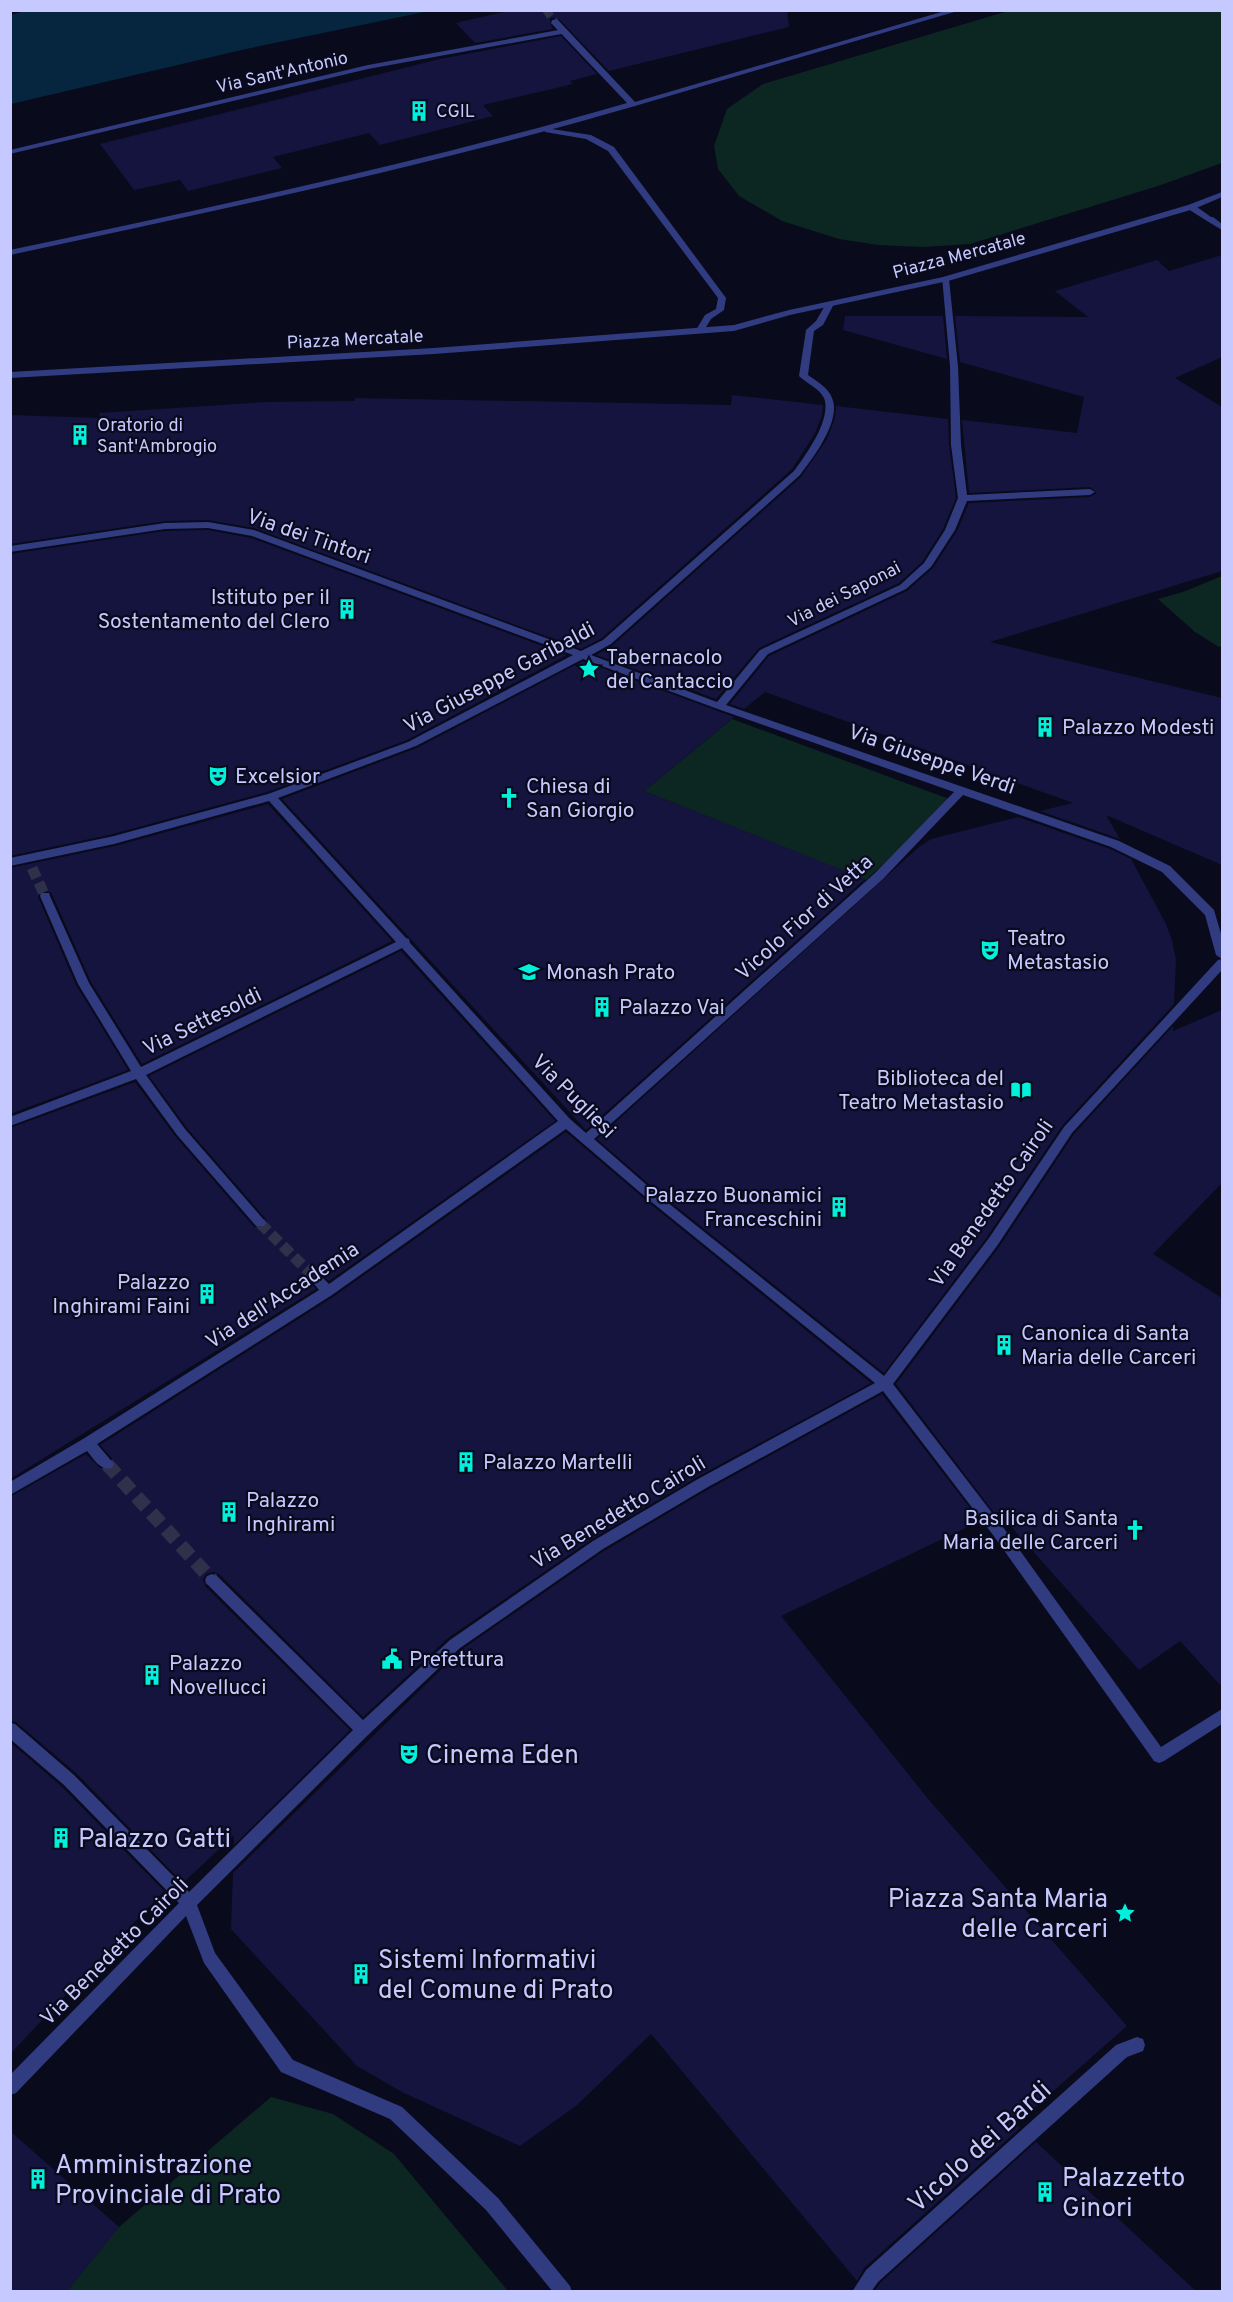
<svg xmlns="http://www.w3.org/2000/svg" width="1233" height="2302" font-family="Overpass,sans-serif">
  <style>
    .green { fill: #0c2721 }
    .water { fill: #06253f }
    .building { fill: #15143f }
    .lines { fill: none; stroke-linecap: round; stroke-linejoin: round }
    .pedestrian-tunnel-far1 { stroke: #2f3049; stroke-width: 11; stroke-dasharray: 11 5; stroke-linecap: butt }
    .pedestrian-tunnel { stroke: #2f3049; stroke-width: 14; stroke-dasharray: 14 8; stroke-linecap: butt }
    .tertiary-tunnel { stroke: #2f3049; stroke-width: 8; stroke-dasharray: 8 4.5; stroke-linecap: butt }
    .pedestrian { fill: #303b80; fill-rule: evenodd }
    .minor { fill: #303b80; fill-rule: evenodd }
    .tertiary { fill: #303b80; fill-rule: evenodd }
    .labels { text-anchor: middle; stroke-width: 4.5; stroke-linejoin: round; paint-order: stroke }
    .far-street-label { font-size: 18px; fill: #c5c9ff; stroke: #090a1c }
    .far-poi-label { font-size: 18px; fill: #c5c9ff; stroke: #090a1c; text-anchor: start }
    .street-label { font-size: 21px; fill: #c5c9ff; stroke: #090a1c }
    .poi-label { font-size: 21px; fill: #c5c9ff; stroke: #090a1c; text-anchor: start }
    .near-poi-label { font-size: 26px; fill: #c5c9ff; stroke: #090a1c; text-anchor: start }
    .near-street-label { font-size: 26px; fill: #c5c9ff; stroke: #090a1c }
  </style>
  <rect width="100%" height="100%" fill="#090a1c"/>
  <g class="green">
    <path d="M1008,11H1222V163L1158,186L970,244L923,247L878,245L839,239L782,221L739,196L718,169L714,146L727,109L763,84Z"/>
    <path d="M1222,576V646L1219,647L1195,632L1158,599L1183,592Z"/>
    <path d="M732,719L952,800L866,880L644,791Z"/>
    <path d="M271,2097L333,2114L394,2154L508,2291L66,2292L119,2227Z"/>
  </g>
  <path class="water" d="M27,10H429V11L246,49L11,104V15Z"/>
  <g class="building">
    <path d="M512,10H787L789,27L609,71L558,18H550V24L553,29L475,43L456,23Z"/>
    <path d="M561,36L597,74L570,81L573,84L483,105L493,116L380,145L369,133L273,157L282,168L188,191L180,180L134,190L100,144L440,59Z"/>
    <path d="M1222,255V357L1175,378L1222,407V571L990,642L1222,698V865L1106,815L1120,839L1040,811L1073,803L765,692L744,709L730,704L769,656L907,591L933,568L957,531L969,503L1090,497L1097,493L1090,487L969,493L962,420L1077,433L1084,397L960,362L955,316L1088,317L1055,291L1157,260L1169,271Z"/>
    <path d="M845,316H943L947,359L843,330Z"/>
    <path d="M732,395L823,405L822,416L814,435L792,469L602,638L581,649L254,528L208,520L165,521L10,544V415L100,418L99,413L266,402L355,401V398L731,405Z"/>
    <path d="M836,406L948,419L949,445L956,498L943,529L922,562L899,583L759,648L716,699L596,655L612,646L801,477L827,439L835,418Z"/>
    <path d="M208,530L251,538L567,655L407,740L267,792L113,834L10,856V554L165,531Z"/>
    <path d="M583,661L734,717L644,791L865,879L586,1130L282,799L417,748Z"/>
    <path d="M268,804L392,941L142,1064L91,982L51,892L40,891L38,897L76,985L128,1070L10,1114V868L115,846Z"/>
    <path d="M1018,817L1110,849L1131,859L1166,924L1172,940L1176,960L1174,1004L1062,1126L987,1237L884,1373L658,1192L597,1139L919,847L931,839Z"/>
    <path d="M401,951L555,1121L329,1281L321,1274L311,1275L309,1281L316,1289L10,1479V1128L135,1082L175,1136L254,1227L264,1228L268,1224L266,1219L187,1128L149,1076Z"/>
    <path d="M1222,1010V1183L1153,1254L1222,1298V1687L1180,1641L1139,1670L998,1512L995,1514L896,1384L999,1247L1074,1134L1173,1026V1031Z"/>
    <path d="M566,1132L648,1202L871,1383L697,1477L592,1539L448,1638L363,1717L219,1574L213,1572L206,1574L203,1579L205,1586L350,1730L234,1845V1835L183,1883L76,1773L16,1722L10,1721V1497L86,1454L100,1468L112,1470L116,1463L100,1445L333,1297Z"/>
    <path d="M882,1394L980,1521L781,1616L929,1800L1127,2026L1016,2124L1020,2128L864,2268L857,2281L651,2034L577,2105L520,2146L402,2092L357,2066L231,1929L233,1873L461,1650L604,1551L709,1489Z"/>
    <path d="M10,1742L62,1787L164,1891L10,2054Z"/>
    <path d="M10,2131L119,2227L66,2292H10Z"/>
    <path d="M1036,2142L1197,2292H874L880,2283Z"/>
  </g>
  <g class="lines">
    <g class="pedestrian-tunnel-far1">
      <path d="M32,868L45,896"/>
      <path d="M260,1223L317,1280"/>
    </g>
    <path class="pedestrian-tunnel" d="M107,1464L212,1580"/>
    <path class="tertiary-tunnel" d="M546,10L555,22"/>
    <g class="pedestrian">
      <path d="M1207,217H1213L1222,224V230L1207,221Z"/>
      <path d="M942,277L949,279L958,366L961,445L967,495L1090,489L1095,492L1090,495L967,501L955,530L931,567L906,589L768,654L726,705L1119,841L1170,866L1214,910L1222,937V970L1072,1133L997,1246L893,1384L1003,1527L1161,1747L1222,1709V1724L1164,1761L1159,1763L1154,1761L993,1535L883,1391L708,1487L603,1549L460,1648L368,1735L197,1905L215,1953L293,2060L402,2107L498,2198L570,2286L572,2292H553L486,2210L390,2119L281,2072L204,1963L186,1916L16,2093L10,2095V2075L179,1903L64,1785L10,1739V1723L15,1724L74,1775L189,1892L353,1730L207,1584L205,1580L207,1576L212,1574L217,1576L363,1720L450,1640L593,1541L698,1479L875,1383L649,1200L566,1129L332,1295L97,1444L114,1464L112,1468C101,1472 93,1458 87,1451L10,1495V1482L83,1439L319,1290L311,1280L313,1276H321L329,1284L558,1121L402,948L146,1075L185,1129L264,1220L266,1223L264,1226H256L177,1135L136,1079L10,1126V1117L131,1071L78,984L40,896L41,893H49L50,896L89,983L141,1067L396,942L269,801L114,844L10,866V858L114,836L268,794L408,742L573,655L252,536L208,528L165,529L10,552V546L165,523L208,522L254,530L581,651L603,640L794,471C806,455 832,419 824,398C819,388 806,383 799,376L806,330L816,321L827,302H833L834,304L823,325L814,331L808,375C816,381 828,387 832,398C842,420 813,458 800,475L611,644L591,655L717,702L760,650L900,585L924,563L945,530L958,498L951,445L950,366ZM583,659L715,708L954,792L875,873L586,1133L570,1119L410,943L409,939L406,938L278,798L416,746ZM963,795L1111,847L1162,872L1205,915L1216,955L1222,959L1218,960L1064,1127L989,1238L884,1376L657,1194L594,1139L883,879Z"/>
      <path d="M1137,2037L1143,2039L1145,2045L1143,2051L1127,2057L878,2282L871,2292H852L866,2270L1116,2045Z"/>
    </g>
    <g class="minor">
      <path d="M948,10H961L635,106L628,104Z"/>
      <path d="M564,29L568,31L567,33L368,69L10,154V150L368,65Z"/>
      <path d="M545,128L591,135L614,147L726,298L724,310L711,319L703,332L696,330L705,315L716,309L718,298L608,151L586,139L545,132Z"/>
      <path d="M1188,205H1194L1214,219L1207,221L1188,209Z"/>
    </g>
    <g class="tertiary">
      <path d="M552,20H558L635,102V106C429,166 220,210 10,255V250C217,206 424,162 627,103L552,24Z"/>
      <path d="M1222,192V197L1194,209L948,281L790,315L734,331L434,354L10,378V372L434,348L734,325L789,310L943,277L1188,205Z"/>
    </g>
  </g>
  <defs>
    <g id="building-bare" transform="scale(1.62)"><path d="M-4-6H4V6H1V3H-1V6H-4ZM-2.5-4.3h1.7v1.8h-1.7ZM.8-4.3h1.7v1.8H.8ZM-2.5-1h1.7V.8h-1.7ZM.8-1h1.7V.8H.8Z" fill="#00f0dc" stroke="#090a1c" stroke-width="2.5" paint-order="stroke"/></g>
    <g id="sight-bare" transform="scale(1.62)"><path d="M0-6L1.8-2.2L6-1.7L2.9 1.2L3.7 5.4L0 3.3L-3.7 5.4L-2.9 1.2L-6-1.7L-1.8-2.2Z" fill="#00f0dc" stroke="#090a1c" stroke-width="2.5" paint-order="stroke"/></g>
    <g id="theatre-bare" transform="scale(1.62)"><path d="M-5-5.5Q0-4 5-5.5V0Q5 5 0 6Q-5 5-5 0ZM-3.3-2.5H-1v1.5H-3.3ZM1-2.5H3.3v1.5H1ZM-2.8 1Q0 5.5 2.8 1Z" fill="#00f0dc" stroke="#090a1c" stroke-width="2.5" paint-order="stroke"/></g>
    <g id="church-bare" transform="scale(1.62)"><path d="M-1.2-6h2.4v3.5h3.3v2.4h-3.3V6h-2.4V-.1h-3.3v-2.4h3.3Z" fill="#00f0dc" stroke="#090a1c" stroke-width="2.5" paint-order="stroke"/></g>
    <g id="university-bare" transform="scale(1.62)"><path d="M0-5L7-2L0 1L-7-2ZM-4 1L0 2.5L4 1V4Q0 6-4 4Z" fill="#00f0dc" stroke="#090a1c" stroke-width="2.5" paint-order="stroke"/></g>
    <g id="library-bare" transform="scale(1.62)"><path d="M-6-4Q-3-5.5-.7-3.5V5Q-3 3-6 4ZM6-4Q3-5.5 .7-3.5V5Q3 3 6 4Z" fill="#00f0dc" stroke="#090a1c" stroke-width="2.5" paint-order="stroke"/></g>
    <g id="civic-bare" transform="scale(1.62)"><path d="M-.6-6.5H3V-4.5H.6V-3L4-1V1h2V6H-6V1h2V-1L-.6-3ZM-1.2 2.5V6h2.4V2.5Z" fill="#00f0dc" stroke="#090a1c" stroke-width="2.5" paint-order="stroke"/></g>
  </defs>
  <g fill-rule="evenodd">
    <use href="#building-bare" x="419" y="111"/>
    <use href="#building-bare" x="80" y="435"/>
    <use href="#building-bare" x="347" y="609"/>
    <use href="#sight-bare" x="589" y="669"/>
    <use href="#building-bare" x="1045" y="727"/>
    <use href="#theatre-bare" x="218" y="776"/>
    <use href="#church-bare" x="509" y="798"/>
    <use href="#theatre-bare" x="990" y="950"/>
    <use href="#university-bare" x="529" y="972"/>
    <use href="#building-bare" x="602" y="1007"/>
    <use href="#library-bare" x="1021" y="1090"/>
    <use href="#building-bare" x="839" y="1207"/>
    <use href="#building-bare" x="207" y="1294"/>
    <use href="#building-bare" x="1004" y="1345"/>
    <use href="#building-bare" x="466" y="1462"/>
    <use href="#building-bare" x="229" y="1512"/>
    <use href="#church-bare" x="1135" y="1530"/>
    <use href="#civic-bare" x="392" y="1659"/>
    <use href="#building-bare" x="152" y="1675"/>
    <use href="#theatre-bare" x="409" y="1754"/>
    <use href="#building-bare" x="61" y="1838"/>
    <use href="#sight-bare" x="1125" y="1913"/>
    <use href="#building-bare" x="361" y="1974"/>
    <use href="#building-bare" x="38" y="2179"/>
    <use href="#building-bare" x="1045" y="2192"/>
  </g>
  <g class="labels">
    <g class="far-street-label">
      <text transform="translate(282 72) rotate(-13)" y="6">Via Sant'Antonio</text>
      <text transform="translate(959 255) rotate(-15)" y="6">Piazza Mercatale</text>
      <text transform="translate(355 339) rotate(-3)" y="6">Piazza Mercatale</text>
      <text transform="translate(844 594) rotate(-27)" y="6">Via dei Saponai</text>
    </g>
    <g class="far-poi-label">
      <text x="436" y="117">CGIL</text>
      <text x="97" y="431">Oratorio di<tspan x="97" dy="21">Sant'Ambrogio</tspan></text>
    </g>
    <g class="street-label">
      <text transform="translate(309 536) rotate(19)" y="7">Via dei Tintori</text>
      <text transform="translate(499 677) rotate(-28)" y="7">Via Giuseppe Garibaldi</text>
      <text transform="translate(932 759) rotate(19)" y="7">Via Giuseppe Verdi</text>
      <text transform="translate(804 917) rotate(-42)" y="7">Vicolo Fior di Vetta</text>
      <text transform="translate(202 1021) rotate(-26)" y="7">Via Settesoldi</text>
      <text transform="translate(574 1096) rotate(45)" y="7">Via Pugliesi</text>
      <text transform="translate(991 1203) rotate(-55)" y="7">Via Benedetto Cairoli</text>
      <text transform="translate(282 1295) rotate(-33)" y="7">Via dell'Accademia</text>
      <text transform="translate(618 1512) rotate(-31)" y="7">Via Benedetto Cairoli</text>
      <text transform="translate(114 1951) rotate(-45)" y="7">Via Benedetto Cairoli</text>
    </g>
    <g class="poi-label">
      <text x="330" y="604" text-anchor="end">Istituto per il<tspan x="330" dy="24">Sostentamento del Clero</tspan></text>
      <text x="606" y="664">Tabernacolo<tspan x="606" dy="24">del Cantaccio</tspan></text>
      <text x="1062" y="734">Palazzo Modesti</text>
      <text x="235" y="783">Excelsior</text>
      <text x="526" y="793">Chiesa di<tspan x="526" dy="24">San Giorgio</tspan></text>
      <text x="1007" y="945">Teatro<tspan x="1007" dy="24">Metastasio</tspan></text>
      <text x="546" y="979">Monash Prato</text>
      <text x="619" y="1014">Palazzo Vai</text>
      <text x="1004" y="1085" text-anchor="end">Biblioteca del<tspan x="1004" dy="24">Teatro Metastasio</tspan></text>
      <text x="822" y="1202" text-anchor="end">Palazzo Buonamici<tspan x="822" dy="24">Franceschini</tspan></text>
      <text x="190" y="1289" text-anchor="end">Palazzo<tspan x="190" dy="24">Inghirami Faini</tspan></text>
      <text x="1021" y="1340">Canonica di Santa<tspan x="1021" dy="24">Maria delle Carceri</tspan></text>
      <text x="483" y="1469">Palazzo Martelli</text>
      <text x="246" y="1507">Palazzo<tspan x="246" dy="24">Inghirami</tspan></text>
      <text x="1118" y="1525" text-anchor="end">Basilica di Santa<tspan x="1118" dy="24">Maria delle Carceri</tspan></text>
      <text x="409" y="1666">Prefettura</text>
      <text x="169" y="1670">Palazzo<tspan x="169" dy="24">Novellucci</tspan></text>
    </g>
    <g class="near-poi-label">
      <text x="426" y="1763">Cinema Eden</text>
      <text x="78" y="1847">Palazzo Gatti</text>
      <text x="1108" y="1907" text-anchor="end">Piazza Santa Maria<tspan x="1108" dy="30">delle Carceri</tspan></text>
      <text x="378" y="1968">Sistemi Informativi<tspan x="378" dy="30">del Comune di Prato</tspan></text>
      <text x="55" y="2173">Amministrazione<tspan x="55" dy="30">Provinciale di Prato</tspan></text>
      <text x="1062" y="2186">Palazzetto<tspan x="1062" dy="30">Ginori</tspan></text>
    </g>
    <g class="near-street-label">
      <text transform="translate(979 2146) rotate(-42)" y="9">Vicolo dei Bardi</text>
    </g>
  </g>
  <rect width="1233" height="2302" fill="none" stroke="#c5c9ff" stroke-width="24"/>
</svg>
